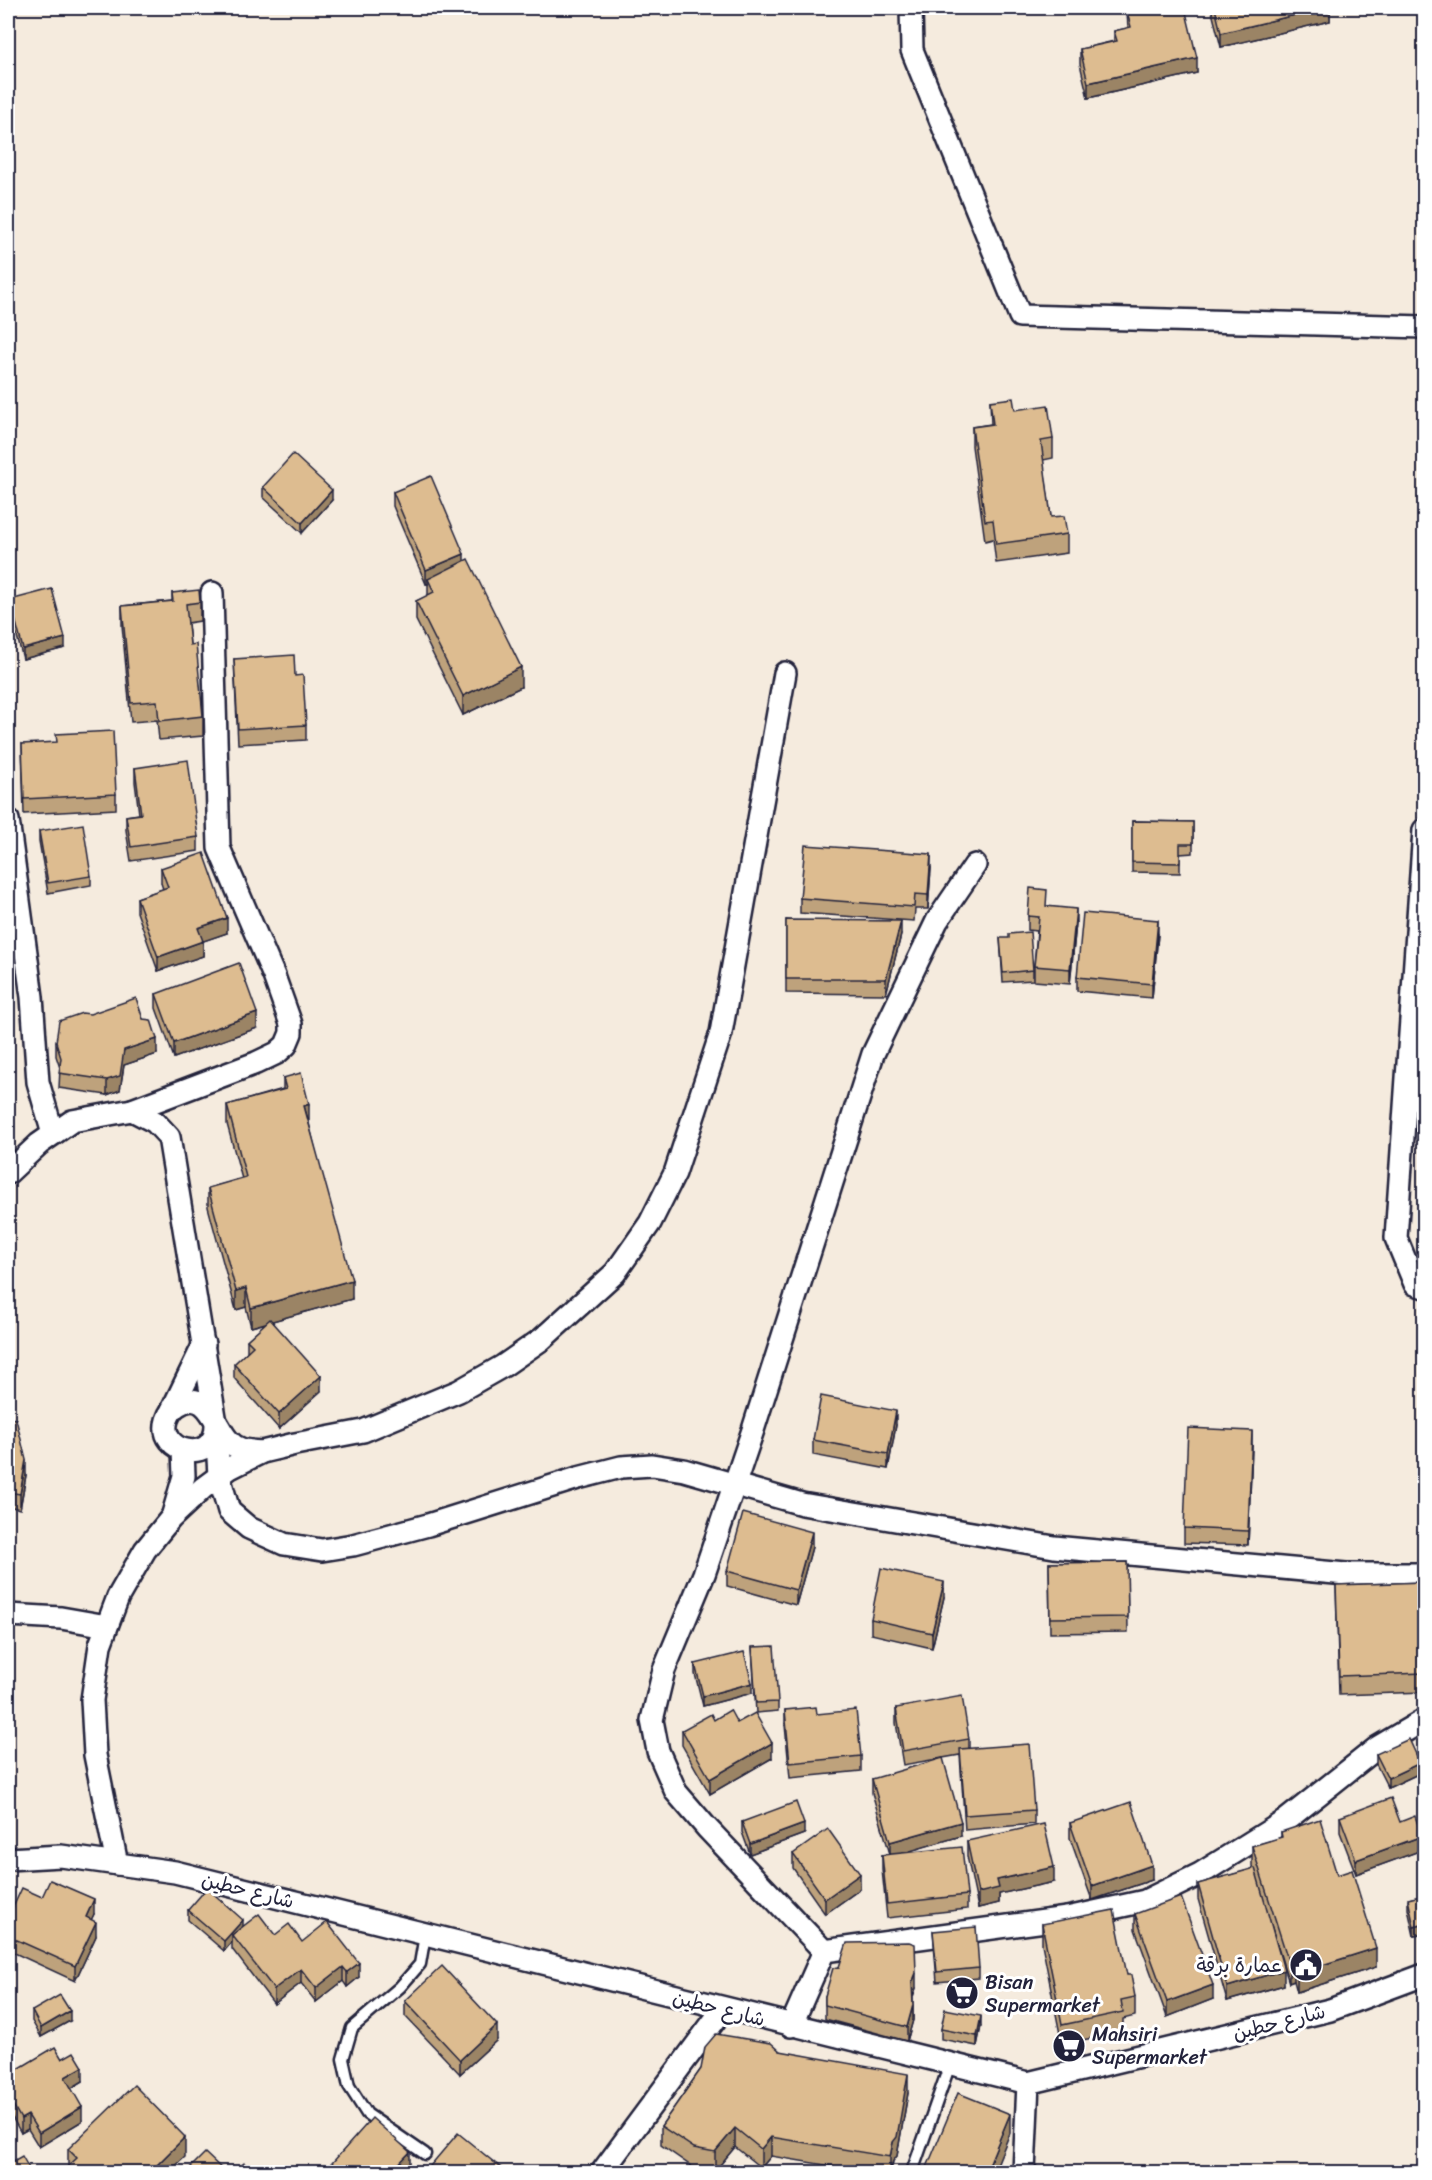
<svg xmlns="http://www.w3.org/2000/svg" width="1432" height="2180" font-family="Sriracha,'Playpen Sans Arabic',sans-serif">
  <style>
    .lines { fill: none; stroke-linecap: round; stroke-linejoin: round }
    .service-casing { stroke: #22223b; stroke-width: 15 }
    .minor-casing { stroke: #22223b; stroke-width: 26 }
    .service { stroke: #fff; stroke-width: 10 }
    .minor { stroke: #fff; stroke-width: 21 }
    .wall { fill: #bea27c; stroke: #22223b; stroke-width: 1.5 }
    .shaded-wall { fill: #9b8465; stroke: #22223b; stroke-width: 1.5 }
    .building { fill: #ddbc90; stroke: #22223b; stroke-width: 1.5 }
    .labels { text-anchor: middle; stroke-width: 6; stroke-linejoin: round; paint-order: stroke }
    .street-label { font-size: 20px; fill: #22223b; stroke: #fff }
    .poi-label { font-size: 20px; fill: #22223b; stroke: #fff; text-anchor: start }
  </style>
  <rect width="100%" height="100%" fill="#f5ebde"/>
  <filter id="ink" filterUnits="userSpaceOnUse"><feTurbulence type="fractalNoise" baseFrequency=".0167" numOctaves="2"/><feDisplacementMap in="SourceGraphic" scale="12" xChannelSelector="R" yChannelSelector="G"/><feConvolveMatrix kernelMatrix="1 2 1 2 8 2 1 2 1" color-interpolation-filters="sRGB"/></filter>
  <g filter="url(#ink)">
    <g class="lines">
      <g class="service-casing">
        <g id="service">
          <path d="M425,1935L420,1964L400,1987L352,2028L343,2059L349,2086L367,2114L425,2154"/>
          <path d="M912,2172L950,2064"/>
        </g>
      </g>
      <g class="minor-casing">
        <g id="minor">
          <path d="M911,8L912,50L1020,316L1424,327"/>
          <path d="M8,820L32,997L38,1082L53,1134"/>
          <path d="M1424,830L1396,1238L1415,1284L1424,1287"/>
          <path d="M132,1110L155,1122L169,1137L216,1423L219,1476L229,1511L249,1528L284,1544L322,1550L353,1545L428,1525L578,1478L621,1467L652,1465L684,1470L802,1504L1054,1547L1346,1574H1424"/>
          <path d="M8,1173L39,1144L72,1121L132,1110L256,1063L277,1053L286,1045L291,1033V1024L274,976L219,848L212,593"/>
          <path d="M172,1410L204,1344"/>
          <path d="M216,1427C214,1465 157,1453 167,1420C169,1414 173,1408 178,1405C207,1387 215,1426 228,1440C237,1451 249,1451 262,1452"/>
          <path d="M173,1514L184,1476L183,1450"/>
          <path d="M8,1615L61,1618L107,1626"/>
          <path d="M8,1859L61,1856L175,1872L1028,2083L1330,2010L1424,1975"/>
          <path d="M117,1864L95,1755L92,1700L100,1645L118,1597L145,1550L171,1518L203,1488L230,1468L262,1452L295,1444L363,1431L459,1391L503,1366L542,1339L615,1273L650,1223L675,1173L721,1033L785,673"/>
          <path d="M824,1951L707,1828L676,1792L658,1751L652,1720L664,1670L704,1574L753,1430L873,1054L937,921L975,865"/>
          <path d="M791,2026L824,1951L1067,1918L1145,1901L1200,1874L1285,1821L1378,1747L1424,1720"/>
          <path d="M602,2172L723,2009"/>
          <path d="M1024,2172L1028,2083"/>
        </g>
      </g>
      <use href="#service" class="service"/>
      <use href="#minor" class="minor"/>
    </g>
    <g class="wall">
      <path d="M1133,8H1185L1197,73L1088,98L1080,64V49L1114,41V31L1128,28L1127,12L1134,11Z"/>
      <path d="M1211,8H1330V21L1221,47Z"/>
      <path d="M990,401L1015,410L1053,439V458L1043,460L1051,517L1067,534V553L996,563L993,539L985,541L972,446V427L991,424Z"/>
      <path d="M263,487L332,500L302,533L263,497Z"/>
      <path d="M393,492L464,561L521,687L463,715L416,620V601L428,596V584H426L393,506Z"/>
      <path d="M172,593L200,602V621L188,623L190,645L203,716V736L159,740L157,720L131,722L122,625V606L172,601Z"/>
      <path d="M10,600L65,648L23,659L10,610Z"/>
      <path d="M234,659L295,676L306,725V740L238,744Z"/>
      <path d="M22,744L116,794V809L24,814Z"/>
      <path d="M135,768L198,837V851L131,861L126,830V816L139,814L135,782Z"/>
      <path d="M1132,821L1193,822V853L1180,854V873L1132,872Z"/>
      <path d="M39,831L91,876V885L48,893L39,841Z"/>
      <path d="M161,868L227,933L203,941V956L158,971L137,912V898L163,889L161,883Z"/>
      <path d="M931,868L928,909H915L914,921L800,913V898Z"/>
      <path d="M1047,906L1076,923L1070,984L1034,981V966L1037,931L1028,930V916Z"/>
      <path d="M8,908L14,941V960L8,962Z"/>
      <path d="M786,920L901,935L886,994L786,993Z"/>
      <path d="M1158,934L1152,998L1077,991V977Z"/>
      <path d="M1000,938L1033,970V980L1003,982Z"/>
      <path d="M156,994L257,1028L174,1058L156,1008Z"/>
      <path d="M143,1019L157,1054L124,1065L120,1090L107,1095L59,1088L60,1068L56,1056V1042Z"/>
      <path d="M283,1078L309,1123L352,1299L272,1321L321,1391L279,1429L234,1378V1364L247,1352V1340L266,1323L251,1327L246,1307L236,1310L208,1207V1188L242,1179L227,1124V1105L283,1089Z"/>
      <path d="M8,1418L26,1475L20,1509L8,1506Z"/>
      <path d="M896,1425L888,1469L813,1455V1440Z"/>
      <path d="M1252,1446L1248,1545L1184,1543V1528Z"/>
      <path d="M812,1547L796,1605L727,1586V1571Z"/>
      <path d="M1127,1562L1128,1632L1050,1633L1049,1563Z"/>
      <path d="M1425,1582V1692L1339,1695L1336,1585Z"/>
      <path d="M944,1597L932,1648L871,1634V1619Z"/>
      <path d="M752,1647L778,1702V1711L756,1713Z"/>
      <path d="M695,1664L752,1693L703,1706L695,1674Z"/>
      <path d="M896,1708L969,1739V1748L1034,1810V1824L965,1830L960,1755L903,1765L896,1723Z"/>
      <path d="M785,1710L817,1714L861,1756V1771L790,1778L785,1725Z"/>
      <path d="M714,1720L737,1723L772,1758L710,1794L682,1745V1730Z"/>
      <path d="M1376,1754L1420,1773L1388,1788L1376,1764Z"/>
      <path d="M872,1779L961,1836L902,1853L967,1895V1909L887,1918L882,1870V1855L890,1854L872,1793Z"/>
      <path d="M1340,1817L1400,1822L1422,1850L1356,1874L1340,1832Z"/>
      <path d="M742,1822L804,1834L750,1854L742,1832Z"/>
      <path d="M1070,1823L1152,1880L1092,1900L1070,1838Z"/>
      <path d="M1281,1832L1337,1875L1376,1967L1297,1992L1294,1981L1289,1983L1271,1925L1284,1985L1227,2001L1198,1899V1884L1253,1869L1252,1866V1846L1281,1838Z"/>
      <path d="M967,1841L1054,1882L999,1894V1903L978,1908L967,1856Z"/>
      <path d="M793,1854L860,1889L825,1914L793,1868Z"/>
      <path d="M1425,1895V1934L1414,1936L1408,1909V1899Z"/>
      <path d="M42,1897L94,1914L91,1919L96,1936L75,1981L8,1950V1918Z"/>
      <path d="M188,1910L243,1927L302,1942L359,1977L347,1987L343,1981L316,2002L301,1983L274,2004L232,1949V1942L224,1951L188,1920Z"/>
      <path d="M1135,1914L1213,1999L1167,2017L1135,1929Z"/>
      <path d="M1042,1924L1127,1975L1135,1997V2016L1123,2019V2032L1062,2044L1042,1944Z"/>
      <path d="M933,1931L979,1968V1978L937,1982Z"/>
      <path d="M839,1967L916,1988L913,1997V2020L907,2041L825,2019V1996Z"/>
      <path d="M405,2001L497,2040L460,2074L405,2016Z"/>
      <path d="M32,2011L70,2021L41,2037L32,2021Z"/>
      <path d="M981,2026L977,2046L941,2039V2029Z"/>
      <path d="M780,2051L908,2093L897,2156L893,2161L891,2172H867L771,2156L761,2168L735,2147L715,2171L694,2168L661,2145V2126L701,2069Z"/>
      <path d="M62,2059L83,2081L71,2088L82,2121L39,2147L28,2129L21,2133L8,2110V2075Z"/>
      <path d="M68,2149L185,2157L68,2167Z"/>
    </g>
    <g class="shaded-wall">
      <path d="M1324,8H1330V21L1221,47V33Z"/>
      <path d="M1197,58V73L1088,98V83Z"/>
      <path d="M332,490V500L302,533V523Z"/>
      <path d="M464,554V569L428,579V584H426V570Z"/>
      <path d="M65,638V648L23,659V649Z"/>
      <path d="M521,667V687L463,715V696Z"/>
      <path d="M931,854V868L928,909V895Z"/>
      <path d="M1076,909V923L1070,984V969Z"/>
      <path d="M227,918V933L198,943V928Z"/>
      <path d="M1158,920V934L1152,998V984Z"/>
      <path d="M901,921V935L886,994V979Z"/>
      <path d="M203,941V956L158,971V957Z"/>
      <path d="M257,1013V1028L174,1058V1043Z"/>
      <path d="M157,1039V1054L124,1065L120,1090L107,1095V1080L124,1050Z"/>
      <path d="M309,1104V1123L304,1106Z"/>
      <path d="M352,1280V1299L251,1327V1308Z"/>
      <path d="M246,1288V1307L236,1310V1291Z"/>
      <path d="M321,1376V1391L279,1429V1414Z"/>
      <path d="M896,1411V1425L888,1469V1454Z"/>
      <path d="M1252,1431V1446L1248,1545V1531Z"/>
      <path d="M26,1460V1475L20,1509V1494Z"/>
      <path d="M812,1532V1547L796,1605V1590Z"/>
      <path d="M944,1582V1597L932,1648V1633Z"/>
      <path d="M752,1683V1693L703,1706V1696Z"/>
      <path d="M772,1743V1758L710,1794V1779Z"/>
      <path d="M1420,1763V1773L1388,1788V1778Z"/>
      <path d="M961,1822V1836L890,1857V1842Z"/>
      <path d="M804,1824V1834L750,1854V1844Z"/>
      <path d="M1422,1836V1850L1356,1874V1860Z"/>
      <path d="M1152,1865V1880L1092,1900V1886Z"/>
      <path d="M1054,1867V1882L999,1894V1903L978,1908V1893L997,1880Z"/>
      <path d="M860,1874V1889L825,1914V1899Z"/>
      <path d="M94,1899V1914L86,1931V1917Z"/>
      <path d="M243,1920V1930L232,1935V1942L224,1951V1941Z"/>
      <path d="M96,1922V1936L75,1981V1966Z"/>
      <path d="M1425,1924V1934L1414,1936V1927Z"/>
      <path d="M1376,1948V1967L1297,1992V1973Z"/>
      <path d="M1294,1962V1981L1289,1983V1963Z"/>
      <path d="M359,1963V1977L347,1987V1972Z"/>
      <path d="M343,1967V1981L316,2002V1988Z"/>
      <path d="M301,1969V1983L274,2004V1989Z"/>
      <path d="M1284,1970V1985L1227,2001V1987Z"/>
      <path d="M916,1973V1988L912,1998V1983Z"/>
      <path d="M1213,1985V1999L1167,2017V2002Z"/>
      <path d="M913,2005V2020L907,2041V2027Z"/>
      <path d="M70,2011V2021L41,2037V2028Z"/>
      <path d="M981,2016V2026L977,2046V2036Z"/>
      <path d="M497,2025V2040L460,2074V2060Z"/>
      <path d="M83,2067V2081L65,2092V2077Z"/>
      <path d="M908,2074V2093L897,2156L893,2161L890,2172V2157L893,2142Z"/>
      <path d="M82,2107V2121L39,2147V2133Z"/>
      <path d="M1010,2114V2133L994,2172H986Z"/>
      <path d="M28,2115V2129L21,2133V2119Z"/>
      <path d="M735,2128V2147L715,2171V2152Z"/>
      <path d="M185,2137V2157L169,2172H150Z"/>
      <path d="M771,2137V2156L761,2168V2149Z"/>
      <path d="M410,2152V2166L404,2172H391Z"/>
    </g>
    <g class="building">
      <path d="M1137,8H1185L1197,58L1088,83L1080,49L1117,41L1114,31L1131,27L1127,12L1137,10Z"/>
      <path d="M1215,8H1324L1221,33Z"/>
      <path d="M1013,398L1015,410L1048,405L1053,439L1041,441L1051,517L1064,516L1067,534L996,544L993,520L985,521L972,427L993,424L990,401Z"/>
      <path d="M293,454L332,490L302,523L263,487Z"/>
      <path d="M431,476L464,554L426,570L393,492Z"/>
      <path d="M468,559L521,667L463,696L416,601L434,592L428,579Z"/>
      <path d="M52,589L65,638L23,649L10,600Z"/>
      <path d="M199,590L200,602L186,604L190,645L196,644L203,716L159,721L157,701L131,703L122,606L173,601L172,593Z"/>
      <path d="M294,655L295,676L303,675L306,725L238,729L234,659Z"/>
      <path d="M113,731L116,794L24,799L22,744L57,742L56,734Z"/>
      <path d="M188,760L198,837L131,847L126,816L141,814L135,768Z"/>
      <path d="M1132,821L1193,822V844H1180V863L1132,862Z"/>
      <path d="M83,824L91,876L48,883L39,831Z"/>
      <path d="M805,845L931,854L928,895L915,894L914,907L800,898Z"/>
      <path d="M204,853L227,918L198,928L203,941L158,957L137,898L168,887L161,868Z"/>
      <path d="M1030,888L1047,890L1046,906L1076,909L1070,969L1034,966L1039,917L1028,916Z"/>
      <path d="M8,908L14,941L8,942Z"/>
      <path d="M1083,913L1158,920L1152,984L1077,977Z"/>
      <path d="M786,920L901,921L886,979H786Z"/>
      <path d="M1030,932L1033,970L1003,973L1000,938H1009V934Z"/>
      <path d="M239,963L257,1013L174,1043L156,994Z"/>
      <path d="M136,998L143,1019L151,1020L157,1039L124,1050L120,1076L107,1080L59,1073L61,1058L56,1042L59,1021L82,1013L90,1014Z"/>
      <path d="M301,1073L309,1104L304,1106L352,1280L251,1308L246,1288L236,1291L208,1188L246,1177L227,1105L286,1089L283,1078Z"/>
      <path d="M270,1319L321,1376L279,1414L234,1364L253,1346L247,1340Z"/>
      <path d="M821,1396L896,1411L888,1454L813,1440Z"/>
      <path d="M8,1418L16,1419L26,1460L20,1494L8,1492Z"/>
      <path d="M1188,1428L1252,1431L1248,1531L1184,1528Z"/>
      <path d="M743,1513L812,1532L796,1590L727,1571Z"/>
      <path d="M1127,1562L1128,1617L1050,1618L1049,1563Z"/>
      <path d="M881,1568L944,1582L932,1633L871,1619Z"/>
      <path d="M1425,1582V1673L1339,1676L1336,1585Z"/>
      <path d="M774,1646L778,1702L756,1703L752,1647Z"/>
      <path d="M744,1652L752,1683L703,1696L695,1664Z"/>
      <path d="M962,1696L969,1739L903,1751L896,1708Z"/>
      <path d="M816,1707L817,1714L856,1710L861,1756L790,1763L785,1710Z"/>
      <path d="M730,1710L737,1723L755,1713L772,1743L710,1779L682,1730L711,1714L714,1720Z"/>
      <path d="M1409,1739L1420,1763L1388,1778L1376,1754Z"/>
      <path d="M1029,1744L1034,1810L965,1815L960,1749Z"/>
      <path d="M943,1758L961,1822L890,1842L872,1779Z"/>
      <path d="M1391,1798L1400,1822L1415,1816L1422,1836L1356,1860L1340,1817Z"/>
      <path d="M796,1802L804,1824L750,1844L742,1822Z"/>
      <path d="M1131,1802L1152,1865L1092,1886L1070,1823Z"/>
      <path d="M1320,1819L1337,1875L1352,1870L1376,1948L1297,1973L1294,1962L1289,1963L1252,1846L1282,1837L1281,1832Z"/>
      <path d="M1044,1824L1054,1867L997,1880L999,1888L978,1893L967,1841Z"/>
      <path d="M828,1829L860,1874L825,1899L793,1854Z"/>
      <path d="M962,1847L967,1895L887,1904L882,1855Z"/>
      <path d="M1255,1868L1284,1970L1227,1987L1198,1884Z"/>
      <path d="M50,1880L94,1899L86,1917L96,1922L75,1966L8,1936V1918L22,1888L42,1897Z"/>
      <path d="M207,1888L243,1920L224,1941L188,1910Z"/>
      <path d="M1425,1895V1924L1414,1927L1408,1899Z"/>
      <path d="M1181,1897L1213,1985L1167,2002L1135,1914Z"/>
      <path d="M1114,1910L1127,1975H1131L1135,1997L1121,2000L1123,2012L1062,2025L1042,1924Z"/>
      <path d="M259,1914L275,1935L289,1924L302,1942L327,1922L359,1963L347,1972L343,1967L316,1988L301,1969L274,1989L232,1935Z"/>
      <path d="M976,1927L979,1968L937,1972L933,1931Z"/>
      <path d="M909,1942L915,1944L916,1973L912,1983L913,2005L907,2027L825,2005V1996L833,1968L839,1967L847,1943Z"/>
      <path d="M442,1966L497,2025L460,2060L405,2001Z"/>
      <path d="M60,1995L70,2011L41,2028L32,2011Z"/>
      <path d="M945,2009L981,2016L977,2036L941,2029Z"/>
      <path d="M716,2034L771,2043L780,2051L908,2074L897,2137L893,2142L890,2157L771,2137L761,2149L735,2128L715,2152L694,2148L661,2126L701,2069L705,2047Z"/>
      <path d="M55,2047L62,2059L74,2052L83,2067L65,2077L82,2107L39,2133L28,2115L21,2119L8,2096V2075Z"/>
      <path d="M134,2085L185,2137L150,2172H62L77,2158L68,2149Z"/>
      <path d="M958,2093L1010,2114L986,2172H925Z"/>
      <path d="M372,2118L410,2152L391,2172H324Z"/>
      <path d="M458,2133L506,2172H425Z"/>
      <path d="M205,2153L225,2172H186Z"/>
      <path d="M22,2156L30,2170L25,2172H12L8,2164Z"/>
      <path d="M244,2163L254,2172H235Z"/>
    </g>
  </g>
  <defs>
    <g id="civic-disc" transform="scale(1.725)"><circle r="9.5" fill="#22223b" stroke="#fff"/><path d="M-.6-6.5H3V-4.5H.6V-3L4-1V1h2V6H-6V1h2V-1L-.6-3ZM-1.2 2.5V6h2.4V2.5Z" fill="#fff"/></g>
    <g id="supermarket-disc" transform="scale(1.725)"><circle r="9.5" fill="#22223b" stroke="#fff"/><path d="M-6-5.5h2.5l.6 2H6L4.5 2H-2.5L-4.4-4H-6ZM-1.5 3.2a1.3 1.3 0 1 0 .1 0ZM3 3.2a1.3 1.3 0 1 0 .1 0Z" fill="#fff"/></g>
  </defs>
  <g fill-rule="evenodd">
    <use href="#civic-disc" x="1306" y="1965"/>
    <use href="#supermarket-disc" x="962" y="1993"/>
    <use href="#supermarket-disc" x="1069" y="2046"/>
  </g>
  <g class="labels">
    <g class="street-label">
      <text transform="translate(248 1890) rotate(14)" y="7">شارع حطين</text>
      <text transform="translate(719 2008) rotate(14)" y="7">شارع حطين</text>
      <text transform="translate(1279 2022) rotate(-14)" y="7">شارع حطين</text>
    </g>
    <g class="poi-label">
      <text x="1283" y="1972" text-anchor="end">عمارة برقة</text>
      <text x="985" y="1989">Bisan<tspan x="985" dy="23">Supermarket</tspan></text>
      <text x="1092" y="2041">Mahsiri<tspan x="1092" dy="23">Supermarket</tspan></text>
    </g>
  </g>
  <rect width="1432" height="2180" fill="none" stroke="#fff" stroke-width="30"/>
  <rect x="15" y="15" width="1402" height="2150" fill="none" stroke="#22223b" stroke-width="2" filter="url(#ink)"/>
</svg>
